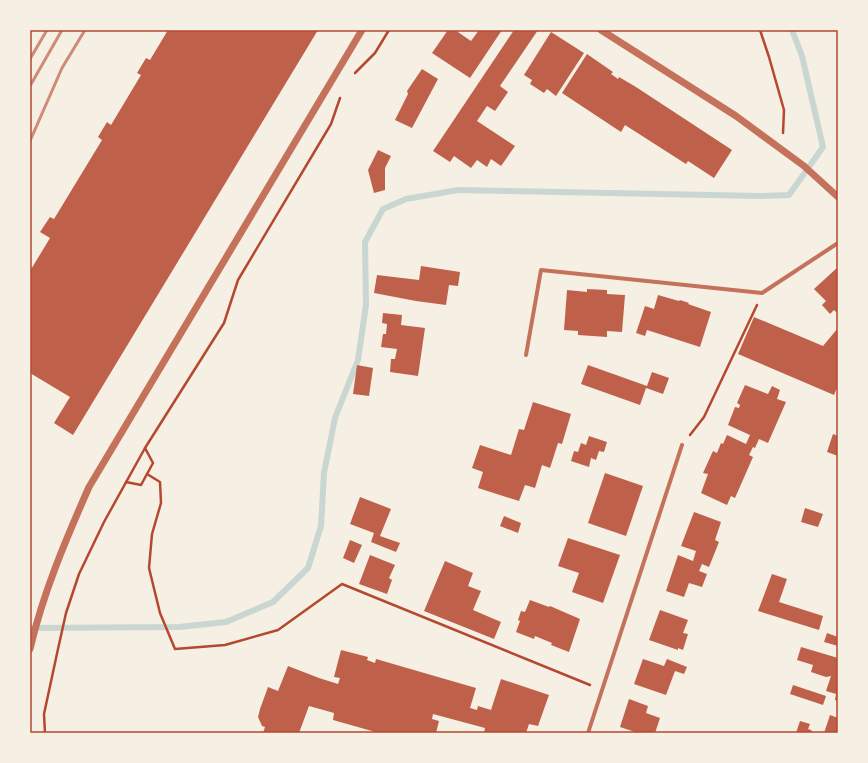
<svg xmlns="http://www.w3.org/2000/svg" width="868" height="763" font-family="'Crimson Pro',serif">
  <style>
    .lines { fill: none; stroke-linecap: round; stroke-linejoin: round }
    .stream { stroke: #c9d6d2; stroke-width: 6 }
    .building { fill: #bf614a }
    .path { stroke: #b5482f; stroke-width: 2.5 }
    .minor { stroke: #c5725c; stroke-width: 4 }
    .tertiary { stroke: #c5725c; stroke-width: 7 }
    .rail { stroke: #cf8b77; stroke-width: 3 }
    .neatline { fill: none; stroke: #b5482f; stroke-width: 1.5 }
  </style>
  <rect width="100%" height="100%" fill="#f6efe4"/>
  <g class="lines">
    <path class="stream" d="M30,628L179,627L226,622L273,602L308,568L321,526L324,473L335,418L358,360L366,305L365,242L383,209L406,199L458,190L761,196L789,195L823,147L802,56L792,30"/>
  </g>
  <g class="building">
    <path d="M168,30H318L73,435L54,423L70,397L30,373V271L50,238L40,232L50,217L54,219L102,140L98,137L107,122L111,125L141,75L137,73L146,58L150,60Z"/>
    <path d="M448,30H455L471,41L479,30H502L470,78L432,53Z"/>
    <path d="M514,30H538L500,86L508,92L495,111L487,106L477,121L515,146L501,166L491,159L487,167L477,160L471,168L454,156L450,162L433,151Z"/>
    <path d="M551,32L584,53L556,96L547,89L544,93L530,84L532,80L524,75Z"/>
    <path d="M587,54L613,72L611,74L618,79L619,77L636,87L732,150L714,178L688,161L686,164L625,125L621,132L562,93Z"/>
    <path d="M422,69L438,79L412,128L395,120L408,94L407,91Z"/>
    <path d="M378,150L391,156L385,168V190L374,193L368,170Z"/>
    <path d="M421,266L460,272L458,286L449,285L446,305L416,301L374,293L377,275L419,280Z"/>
    <path d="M838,267V314L834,310L830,314L822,305L826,301L814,289Z"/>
    <path d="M587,289L607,290V294L625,295L622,332L607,331V337L578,335V331L564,330L567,290L587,292Z"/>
    <path d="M658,295L679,301L680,300L689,303L688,304L711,312L700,347L647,330L645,336L636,333L645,306L654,309Z"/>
    <path d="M383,313L402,315L401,325L425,328L418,376L390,372L391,359H395L397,349L381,347L383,334H386L387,324L382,323Z"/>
    <path d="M754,317L823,346L838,328V385L834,395L738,354Z"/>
    <path d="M357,365L373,368L369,396L353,394Z"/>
    <path d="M588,365L647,386L652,372L669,378L663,394L646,388L640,405L581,384Z"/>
    <path d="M745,385L768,394L772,386L780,390L777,399L786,402L768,443L759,439L755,448L753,447L749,455L753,457L735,498L731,496L727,505L701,493L708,474L703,473L713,451L717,453L721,443L723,444L727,435L746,444L750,435L728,425L735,407L739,408L740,405L737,403Z"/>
    <path d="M533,402L571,414L562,444L558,443L550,468L542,465L535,488L525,485L519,501L478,488L483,472L472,468L480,445L511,455L519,429L524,430Z"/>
    <path d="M833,434L838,436V456L827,452Z"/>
    <path d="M589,436L607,442L604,452L599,451L596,460L591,458L589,467L571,461L574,451L578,452L581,443L586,445Z"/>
    <path d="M605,473L643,486L626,536L588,523Z"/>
    <path d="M360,497L391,509L380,536L400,543L396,552L371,542L374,533L350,524Z"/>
    <path d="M805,508L823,514L818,527L801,522Z"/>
    <path d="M694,512L721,522L715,540L719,542L709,567L702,564L699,571L707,574L702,587L689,583L684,597L666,591L678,555L693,561L696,551L681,546Z"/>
    <path d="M504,516L521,523L518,533L500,526Z"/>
    <path d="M568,538L620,555L603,603L572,592L579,573L558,566Z"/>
    <path d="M350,540L362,545L354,563L343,558Z"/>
    <path d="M370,555L395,565L389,578L392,580L387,594L359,584Z"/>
    <path d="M445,561L473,573L468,586L481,591L473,610L501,622L494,639L424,611Z"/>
    <path d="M772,574L787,579L779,602L823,616L819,630L758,611Z"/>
    <path d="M530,600L549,607L550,606L580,619L569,652L551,645L552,643L535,636L534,639L516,632L520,621L518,620L521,611L525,612Z"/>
    <path d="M660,610L688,620L683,633L688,634L683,650L678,648V650L649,640Z"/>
    <path d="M827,633L838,637V646L824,642Z"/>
    <path d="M801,647L838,658V701L835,700L836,694L826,691L831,676L826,677L811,672L813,665L797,660Z"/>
    <path d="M341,650L368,657L367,660L375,663L376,659L476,688L470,708L477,710L478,706L491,710L501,679L549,695L538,726L529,724L526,733H484L485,728L433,714L432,719L439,721L436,733H379L333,720L334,713L309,706L299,733H263L265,727L262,726L258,717L260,709L268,687L278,691L288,666L319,678L338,684L340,678L334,677Z"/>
    <path d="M643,659L664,666L667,659L687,667L684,674L675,671L666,695L634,684Z"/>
    <path d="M793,685L826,696L823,705L790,694Z"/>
    <path d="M629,699L648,706L646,713L660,718L655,733H638L620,727Z"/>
    <path d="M830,715L838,718V733H824Z"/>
    <path d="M800,721L810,724L808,729L811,730L813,733H796Z"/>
  </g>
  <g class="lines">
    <g class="path">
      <path d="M760,30L769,57L784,110L783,133"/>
      <path d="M355,73L375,53L389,30"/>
      <path d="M690,435L704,417L757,305"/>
      <path d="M147,474L160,482L161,503L152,534L149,568L160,613L175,649L225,645L278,630L342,584L590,685"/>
      <path d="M126,482L141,485L153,463L145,448"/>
      <path d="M45,733L44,714L58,649L66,613L79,574L104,522L145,448L224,323L238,280L331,124L340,98"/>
    </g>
    <g class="minor">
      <path d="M526,355L541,270L762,293L838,243"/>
      <path d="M588,733L682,445"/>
    </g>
    <g class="tertiary">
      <path d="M601,30L736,116L804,166L838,197"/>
      <path d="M30,649C43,593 66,539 89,487L362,30"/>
    </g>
    <g class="rail">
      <path d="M30,59L47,30"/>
      <path d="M30,86L62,30"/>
      <path d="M30,141L62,68L85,30"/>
    </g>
  </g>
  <rect width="868" height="763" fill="none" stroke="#f6efe4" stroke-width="62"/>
  <rect x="31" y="31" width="806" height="701" class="neatline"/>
</svg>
